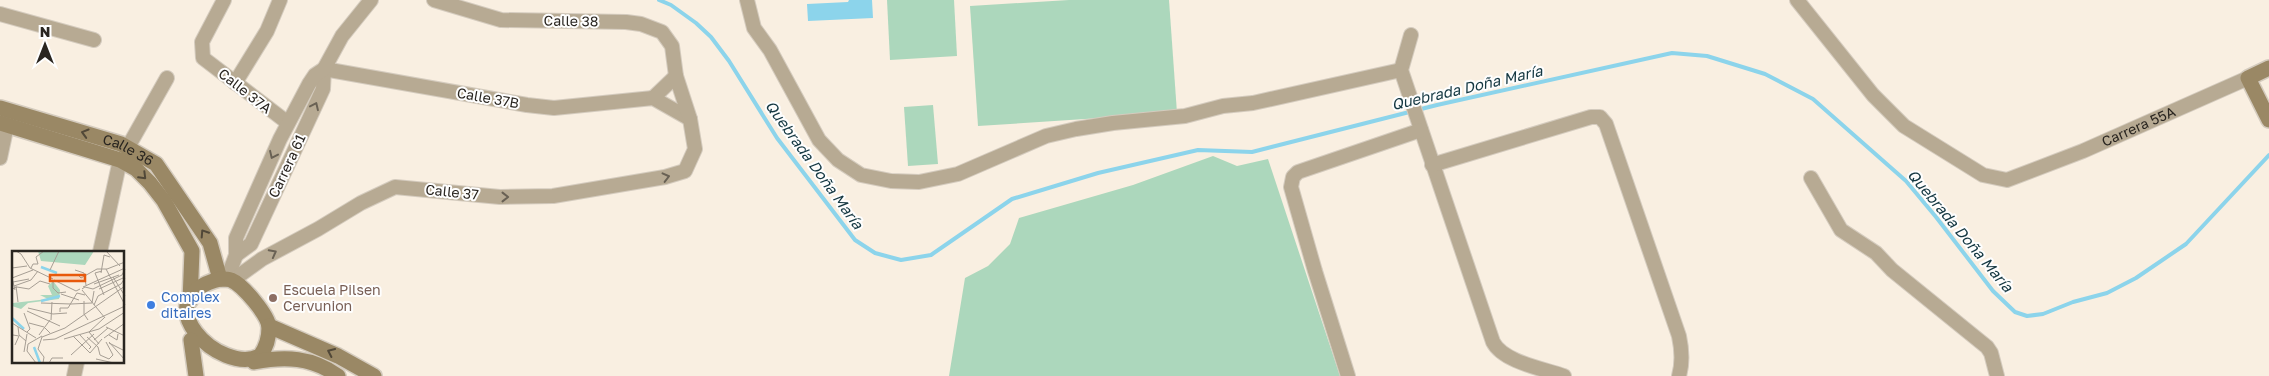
<svg xmlns="http://www.w3.org/2000/svg" width="2269" height="376" font-family="'Golos Text',sans-serif">
  <style>
    .green { fill: #acd7bc }
    .water { fill: #8cd4eb }
    .lines { fill: none; stroke-linecap: round; stroke-linejoin: round }
    .stream { stroke: #8cd4eb; stroke-width: 4 }
    .street-casing { stroke: #d4cbbe; stroke-width: 16 }
    .secondary-casing { stroke: #d4cbbe; stroke-width: 18 }
    .street { stroke: #b7aa93; stroke-width: 14 }
    .secondary { stroke: #9a8865; stroke-width: 15 }
    .oneway { stroke: #696154 }
    .oneway2 { stroke: #514838 }
    .education-dot { fill: #8d6e63; stroke: #fefefe; stroke-width: 2 }
    .shop-dot { fill: #3f7fe0; stroke: #fefefe; stroke-width: 2 }
    .labels { text-anchor: middle; stroke-width: 4; stroke-linejoin: round; paint-order: stroke }
    .street-label { font-size: 14px; fill: #292520; stroke: #fefefe }
    .education-label { font-size: 14px; fill: #785e54; stroke: #fefefe; text-anchor: start }
    .shop-label { font-size: 14px; fill: #366cbe; stroke: #fefefe; text-anchor: start }
    .water-label { font-size: 15px; font-style: italic; fill: #143741; stroke: #fefefe }
    .inset-river { fill: none; stroke: #8cd4eb; stroke-width: 2.5 }
    .inset-road { fill: none; stroke: #a69e94; stroke-width: 1 }
    .view { fill: #e8590c; fill-opacity: 0.15; stroke: #e8590c; stroke-width: 2.5 }
    .inset-edge { fill: none; stroke: #292520; stroke-width: 2.5 }
  </style>
  <rect width="100%" height="100%" fill="#f9efe1"/>
  <g class="green">
    <path d="M887,0H954L957,56L890,60Z"/>
    <path d="M1069,0H1169L1177,113L978,126L970,6Z"/>
    <path d="M933,105L938,164L908,166L904,107Z"/>
    <path d="M1213,156L1237,166L1268,159L1340,376H949L965,278L988,266L1010,244L1019,218L1133,185Z"/>
  </g>
  <path class="water" d="M849,0H872L873,18L808,21L807,4L848,2Z"/>
  <g class="lines">
    <path class="stream" d="M659,0L671,5L696,23L711,37L729,61L777,138L855,240L875,253L901,260L931,255L1012,199L1098,173L1198,150L1252,152L1437,105L1672,53L1707,56L1765,74L1813,99L1906,181L1936,217L1993,291L2015,312L2027,316L2043,314L2073,302L2107,293L2136,278L2186,244L2269,155"/>
    <g class="street-casing">
      <g id="street">
        <path d="M224,0L202,42L203,58L288,123"/>
        <path d="M747,0L754,28L770,50L819,140L838,160L861,175L891,181L919,182L958,174L1046,136L1076,129L1113,123L1185,116L1223,106L1253,103L1401,70"/>
        <path id="s1" d="M1797,0L1873,95L1904,126L1983,175L2007,180L2083,151L2248,78"/>
        <path d="M0,14L94,40"/>
        <path d="M1411,35L1401,70L1493,342C1503,362 1544,369 1564,376"/>
        <path d="M324,69L527,105L554,108L653,98L690,119"/>
        <path d="M235,83L267,31L280,0"/>
        <path d="M653,98L676,76"/>
        <path d="M128,147L167,78"/>
        <path d="M0,158L7,125"/>
        <path d="M1432,165L1591,117H1600L1606,124L1679,336C1682,350 1683,362 1679,376"/>
        <path d="M1811,178L1841,230L1876,253L1892,270L1987,347L1991,353L1997,376"/>
        <path d="M100,252L120,160"/>
        <path d="M236,255L251,244L323,89L324,69"/>
        <path d="M227,279L236,255V238L280,139L309,84L315,75L324,69L342,36L371,0"/>
        <path d="M233,280L262,259L318,229L361,203L395,187L500,197L553,196L665,177L685,171L695,149L690,119L676,76L672,46L662,32L641,24L626,22L501,20L434,0"/>
        <path d="M74,376L77,362"/>
        <path d="M1348,376L1315,271L1291,187L1293,177L1298,172L1421,130"/>
      </g>
    </g>
    <g class="secondary-casing">
      <g id="secondary">
        <path d="M2269,68L2248,78L2269,120"/>
        <path id="s2" d="M0,108L121,144L156,164L210,243L220,279"/>
        <path d="M0,123L120,160L136,169L150,183L164,201L192,251L190,301"/>
        <path d="M220,279C224,279 228,279 231,280C243,285 268,315 269,327C269,337 266,348 260,356C220,376 142,299 220,279Z"/>
        <path d="M269,326L338,356L374,376"/>
        <path d="M191,340L196,376"/>
        <path d="M254,362C285,356 312,357 338,376"/>
      </g>
    </g>
    <use href="#street" class="street"/>
    <use href="#secondary" class="secondary"/>
  </g>
  <defs><path id="oneway-chevron" d="M-2-3.5L2.5 0L-2 3.5" fill="none" stroke-width="1.6" stroke-linecap="round" stroke-linejoin="round" transform="scale(1.25)"/></defs>
  <g class="oneway">
    <use href="#oneway-chevron" transform="translate(315 106) rotate(-65)"/>
    <use href="#oneway-chevron" transform="translate(273 155) rotate(115)"/>
    <use href="#oneway-chevron" transform="translate(666 177) rotate(-14)"/>
    <use href="#oneway-chevron" transform="translate(505 197)"/>
    <use href="#oneway-chevron" transform="translate(273 253) rotate(-28)"/>
  </g>
  <g class="oneway2">
    <use href="#oneway-chevron" transform="translate(85 133) rotate(-164)"/>
    <use href="#oneway-chevron" transform="translate(143 176) rotate(45)"/>
    <use href="#oneway-chevron" transform="translate(204 233) rotate(-123)"/>
    <use href="#oneway-chevron" transform="translate(331 352) rotate(-155)"/>
  </g>
  <circle class="education-dot" cx="273" cy="298" r="5"/>
  <circle class="shop-dot" cx="151" cy="305" r="5"/>
  <g class="labels">
    <g class="street-label">
      <text transform="translate(571 21) rotate(1)" y="5">Calle 38</text>
      <text transform="translate(245 91) rotate(38)" y="5">Calle 37A</text>
      <text transform="translate(488 98) rotate(10)" y="5">Calle 37B</text>
      <text dy="5" stroke="none"><textPath href="#s1" startOffset="425">Carrera 55A</textPath></text>
      <text dy="5" stroke="none"><textPath href="#s2" startOffset="135">Calle 36</textPath></text>
      <text transform="translate(287 166) rotate(-65)" y="5">Carrera 61</text>
      <text transform="translate(452 192) rotate(6)" y="5">Calle 37</text>
    </g>
    <g class="education-label">
      <text x="283" y="295">Escuela Pilsen<tspan x="283" dy="16">Cervunion</tspan></text>
    </g>
    <g class="shop-label">
      <text x="161" y="302">Complex<tspan x="161" dy="16">ditaires</tspan></text>
    </g>
    <g class="water-label">
      <text transform="translate(1467 88) rotate(-13)" y="5">Quebrada Doña María</text>
      <text transform="translate(814 165) rotate(54)" y="5">Quebrada Doña María</text>
      <text transform="translate(1960 231) rotate(50)" y="5">Quebrada Doña María</text>
    </g>
  </g>
  <g transform="translate(12 251)">
    <rect width="112" height="112" fill="#f9efe1"/>
    <path d="M26,0H82L73,14L29,10ZM41,30L48,39L47,48L16,52L9,58L0,55L1,52L36,48L28,44H40L36,35Z" fill="#acd7bc"/>
    <path class="inset-river" d="M29,16L45,22M29,50L48,45M0,67L12,78M22,96L28,112"/>
    <path class="inset-road" d="M4,0L9,3L18,17L41,28M94,0L108,15M0,17L15,15M19,17L21,13H26L24,6L32,0M94,18L113,54M38,19L47,0M63,19L72,22L74,34M90,20L83,22L92,44M89,22L92,4L98,6M66,24L69,27L85,18H95L113,11M101,26L113,45M42,29L64,40L68,38M1,31L17,28M41,31V37L46,42L54,41M82,33L107,24M2,35L19,29L26,20M4,35L6,51M71,36L113,17M70,38L73,36L81,38L110,24L113,18M87,38L111,27M3,39L0,27L21,19M70,39L93,67M0,43V38L5,36L17,38L28,30L38,33M49,43L67,49M72,50V63L76,69M29,52L59,53M59,53L80,52L82,40M82,54L86,45L109,33L113,27M16,57L41,63L55,62M15,60L48,75M48,61V57H56L65,42L73,44M12,62L18,78L15,81M39,69L40,51M0,72L24,87M17,72L32,76L38,82M6,76L7,84L14,90M94,76L113,85M1,84L7,85L3,94M27,84L38,69M68,84L79,96L77,98M97,84L105,89L106,83M61,85L78,102L90,88M75,86L86,96L88,104M92,87L113,72M52,88L87,78L113,61M31,89L43,88L113,55M82,89L96,77M97,91L113,109M97,92L113,100M87,93L77,81L92,67M12,101L15,83M59,104L82,83M88,104L97,108L101,104L94,91M84,108L102,112M24,112L15,100L16,93L30,85M31,112L32,106L26,98L30,86L53,77L113,35M37,112L40,107H51"/>
    <path class="view" d="M38,24H73V30H38Z"/>
    <rect width="112" height="112" class="inset-edge"/>
  </g>
  <g transform="translate(45 45)" stroke="#fefefe" stroke-width="4" paint-order="stroke">
  <path d="M0-4L9 19L0 12L-9 19Z" fill="#292520"/>
  <text y="-8" font-size="14" font-weight="bold" text-anchor="middle" fill="#292520">N</text>
  </g>
</svg>
